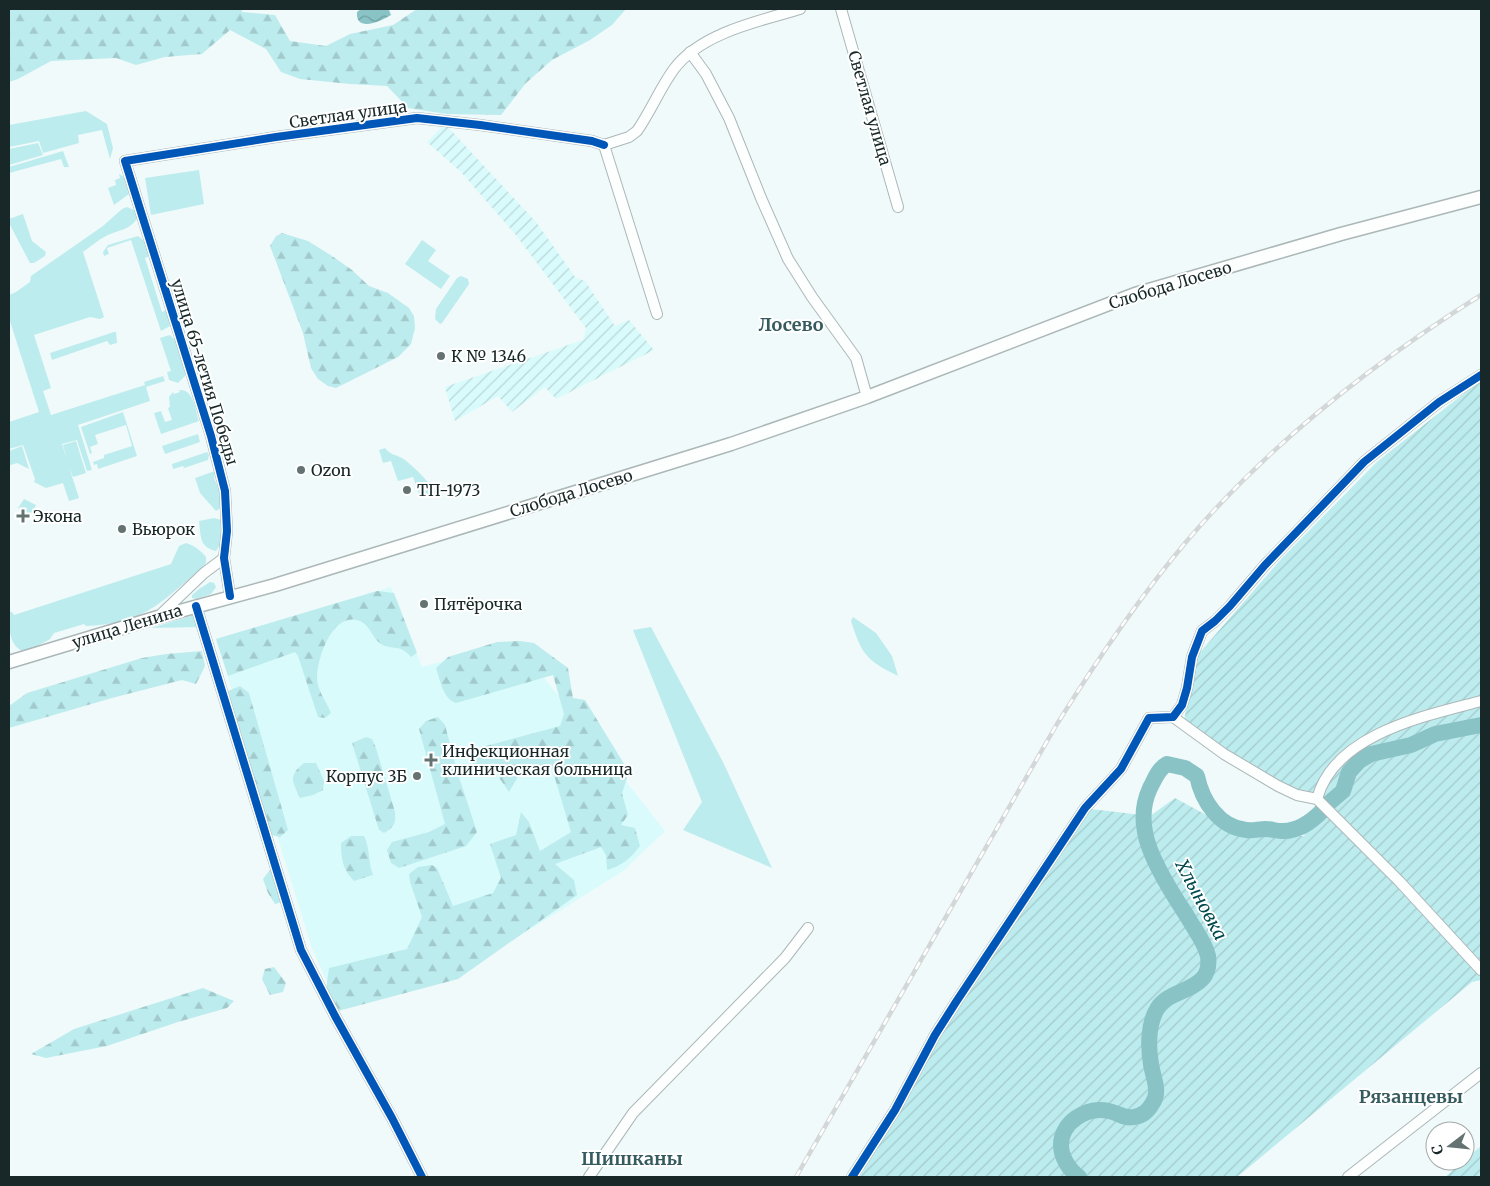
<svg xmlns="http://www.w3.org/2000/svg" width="1490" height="1186" font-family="Merriweather,serif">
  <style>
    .built { fill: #d9fbfc }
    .industrial { fill: url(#industrial-furrows) }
    .green { fill: #bdecee }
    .forest { fill: url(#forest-firs) }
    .garden { fill: url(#garden-furrows) }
    .water { fill: url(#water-waves) }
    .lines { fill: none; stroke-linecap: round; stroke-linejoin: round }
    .river { stroke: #8ac3c6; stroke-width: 16 }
    .minor-casing { stroke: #acb7b8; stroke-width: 12 }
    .major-casing { stroke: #acb7b8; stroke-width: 15 }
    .minor { stroke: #fdfefe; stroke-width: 10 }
    .major { stroke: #fdfefe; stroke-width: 12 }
    .rail-casing { stroke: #d3d7d7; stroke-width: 4.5 }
    .rail { stroke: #fff; stroke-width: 2.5; stroke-dasharray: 8; stroke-linecap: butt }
    .cycleway-casing { stroke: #fff; stroke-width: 11 }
    .cycleway { stroke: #0057b8; stroke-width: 8 }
    .poi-dot { fill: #647272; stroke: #fff; stroke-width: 2 }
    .labels { text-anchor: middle; stroke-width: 4; stroke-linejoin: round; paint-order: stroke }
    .street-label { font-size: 16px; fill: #182829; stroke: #fff }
    .poi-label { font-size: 16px; fill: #182829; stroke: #fff; text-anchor: start }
    .neighbourhood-label { font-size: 18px; font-weight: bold; fill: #365b5e; stroke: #fff }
    .water-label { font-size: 18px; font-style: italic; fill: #00494d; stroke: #fff }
  </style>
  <defs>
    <pattern id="industrial-furrows" width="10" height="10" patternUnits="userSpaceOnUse" patternTransform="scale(1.25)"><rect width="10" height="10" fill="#d9fbfc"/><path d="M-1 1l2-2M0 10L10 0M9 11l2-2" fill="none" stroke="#bad7d8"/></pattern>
    <pattern id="forest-firs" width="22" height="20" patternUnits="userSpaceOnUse" patternTransform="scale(1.25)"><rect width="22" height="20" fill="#bdecee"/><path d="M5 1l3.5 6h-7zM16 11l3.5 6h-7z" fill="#a2cacc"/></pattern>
    <pattern id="garden-furrows" width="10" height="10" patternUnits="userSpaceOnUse" patternTransform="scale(1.25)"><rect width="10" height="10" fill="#bdecee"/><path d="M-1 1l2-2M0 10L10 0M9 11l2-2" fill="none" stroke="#a2cacc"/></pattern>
    <pattern id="water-waves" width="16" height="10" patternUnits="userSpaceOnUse" patternTransform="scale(1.25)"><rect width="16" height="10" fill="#8ac3c6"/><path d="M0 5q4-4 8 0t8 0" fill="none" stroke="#709ea1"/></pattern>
  </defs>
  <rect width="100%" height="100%" fill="#f0fafa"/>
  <path class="built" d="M391,587L422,667L515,641L665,831L623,871L467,969L336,1003L312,948L216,639Z"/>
  <path class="industrial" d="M445,124L536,222L576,278L585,281L615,326L629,320L654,350L556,399L545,387L512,412L498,396L455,421L445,387L583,340L586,328L515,234L461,172L427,142Z"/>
  <g class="green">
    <path d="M86,111L107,124L113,148L110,159L102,130L78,135L79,143L43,153L39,141L9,147V125Z"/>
    <path d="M38,143L43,155L9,165V149Z"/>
    <path d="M63,151L69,167H64L61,159L9,173V167Z"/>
    <path d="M199,170L204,204L151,215L145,178Z"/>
    <path d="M119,174C126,176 130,187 129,194L114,205L108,188L116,185L115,180L120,178Z"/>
    <path d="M127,207L136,211L138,217C131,230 118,230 106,236C98,240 90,247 83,252L104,317L100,319L90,317L34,335L51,388L43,391L51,415L145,385L144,382L163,376L165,381L146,387L150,401L78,425L92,470L87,471L77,440L62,444L67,460L63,445L76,441L86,473L73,477L69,467L79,498L69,501L63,483L46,488L34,482L35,479L23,445L9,449V422L39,412L9,318V295L16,292L30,282L31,276L103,226L122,209Z"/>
    <path d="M23,214L32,241L46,252L45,256L34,263H30L9,223V219Z"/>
    <path d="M138,236C146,241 148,247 150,256L145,258L162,312L167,310L170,326L161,331L131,240L107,248L109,254L104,256L103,252L108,245Z"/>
    <path d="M422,240L436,250L428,261L450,276L441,289L405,264Z"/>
    <path d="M461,276L468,279L469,284L442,323L440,324L435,319L436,309L457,278Z"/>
    <path d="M114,332H116L117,343L110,345L107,341L52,360L50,353Z"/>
    <path d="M170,335L175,340L185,371V376L178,383L169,380L167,372L171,371L160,338Z"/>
    <path d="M179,390C194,389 195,409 199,421L161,434L154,413L161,411L165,422L172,420L168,408L170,407L169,397L173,392L174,394L180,392Z"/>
    <path d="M123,412L137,456L98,469L97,464L94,465L93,462L104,458V455L132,446L126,425L95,435L98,444L90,447L92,453L90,454L81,427Z"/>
    <path d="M198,434L200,442L165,454L162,446Z"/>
    <path d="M22,446L29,469L17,463L11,465L9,464V451Z"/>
    <path d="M385,448C389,454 396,455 402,458C411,464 430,482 435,492L420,497L413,477L398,481L391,461L383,463L379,450Z"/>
    <path d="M207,452L209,455L208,460L184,468L183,466L173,469L172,464Z"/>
    <path d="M215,471L214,478L219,489L221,506V508L216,511L200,493L195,478Z"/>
    <path d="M24,499L36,505L31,515L19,511L20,509L18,508Z"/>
    <path d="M214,518L221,520C227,532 223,542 216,551C199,547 201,536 199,521Z"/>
    <path d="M186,543C194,545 201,551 206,557V563C200,571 191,578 183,584C150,613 131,624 86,626L84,624L54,633L50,639L36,647L22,651C8,644 9,625 9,612H12L14,615L171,564L179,546Z"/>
    <path d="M210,582L214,583L216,587L211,594L196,599L192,598V595L199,589Z"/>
    <path d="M197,614L201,627L151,628Z"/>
    <path d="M853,617L876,633L892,656L898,676C866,660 862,655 851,621Z"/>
    <path d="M651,627L723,762L772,868L683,830L702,802L633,630Z"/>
  </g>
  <g class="forest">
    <path d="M9,9H242V12L275,15L290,41L326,46L350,34L393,25L417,9H626L612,25L590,40L552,60L526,83L501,115L446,114L408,108L387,86L350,84L300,79L281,72L266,49L230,30L202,54L165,57L136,65L116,58L51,61L18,79L9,82Z"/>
    <path d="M282,233L308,241L332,256L352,270L369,286L388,293L409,308L414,316L415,328L411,344L398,357L336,388L328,386L318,379L311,368L303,333L270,246L276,236Z"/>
    <path d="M377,591L394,593L417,653L411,657C399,643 393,651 381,644C372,638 370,625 360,621C333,610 317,658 317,677C317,691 326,700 331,713L325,718L318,717L298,656L295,652L228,676L216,639Z"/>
    <path d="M520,641L534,643L568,668L573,698L585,700L629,772L622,793L628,815L621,825L635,828L640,846C631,858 622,866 607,870L606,855L601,847L555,864L574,880L577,895L458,979L338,1011L326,990L329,968L407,949L422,917L410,882L409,874L418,867L432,865L437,868L453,906L493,893L501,878L490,844L516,835L521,812L529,822L540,851L571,832L551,765L522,770L509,792L500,779L494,763L473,769L471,750L560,726L564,714L553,675L456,703C443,699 440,680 436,668L448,657L497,642Z"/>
    <path d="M202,651L205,666L196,684L182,680L112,698L9,728V706L27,693L142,658L166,654Z"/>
    <path d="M240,686L249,693L288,830L280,837L271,835L228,691Z"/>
    <path d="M438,717L445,725L458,774L477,832L466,846L399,868L391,863L387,850L392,842L429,832L445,824L419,729L426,721Z"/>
    <path d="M366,737L372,739L376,748L395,812C396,824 394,827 384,833L379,830L352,743Z"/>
    <path d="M304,763H316L324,781L323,790L313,795L300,798C293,781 287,777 304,763Z"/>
    <path d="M351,836H364C370,847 368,862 373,875L354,881C343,870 341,859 341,843Z"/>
    <path d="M270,870L278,883L282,902L275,904L268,893L263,879Z"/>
    <path d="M274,967L286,983L283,992L270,995L262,979L265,969Z"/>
    <path d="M203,988L234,1001L227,1008L178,1022L107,1046L46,1058L31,1054L74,1029Z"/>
  </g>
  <g class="garden">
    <path d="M1481,380V980L1472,982L1237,1177H860L932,1048L1091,809L1150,816L1175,798L1221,823L1263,835L1304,836L1317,800L1292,791L1183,727L1195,658L1282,558L1378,461Z"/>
    <path d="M1481,1146V1177H1445Z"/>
  </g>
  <path class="water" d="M361,9L389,10L391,15C382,21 355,33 357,12Z"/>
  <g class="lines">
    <g class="river">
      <path d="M1329,803L1343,791L1349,772L1359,761L1371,754L1411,745L1435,734L1481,725"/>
      <path d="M1079,1177C1069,1170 1061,1157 1061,1145C1061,1122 1087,1106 1109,1111C1119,1113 1124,1119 1134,1117C1142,1116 1148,1111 1152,1104C1161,1092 1153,1078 1151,1064C1148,1047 1148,1024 1157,1009C1167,992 1191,992 1203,978C1208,972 1209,963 1208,956C1205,942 1194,929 1187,916C1173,895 1149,857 1145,832C1142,817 1144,801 1150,788C1155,779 1158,769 1167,764L1185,768L1197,776C1202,801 1219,827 1246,830C1253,831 1259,829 1266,829C1271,829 1276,831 1281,831C1298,832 1311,822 1322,811"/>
    </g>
    <g class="minor-casing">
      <g id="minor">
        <path d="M841,9L898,207"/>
        <path d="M690,52L706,74L729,118L761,198L788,259L812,297L856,358L867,397"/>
        <path d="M657,314L604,145L629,137L637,131C651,111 660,88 674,69C701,33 759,21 800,9"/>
        <path d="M230,596L224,558L227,531L225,491L211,436L125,161L276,137L417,118L480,125L592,141L604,145"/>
        <path d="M196,606L301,950L335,1016L392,1118L422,1177"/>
        <path d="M158,617L204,573L224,558"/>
        <path d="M1173,717L1224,754L1278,786L1297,795L1317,799L1400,882L1481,970"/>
        <path d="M1317,799C1334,734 1425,716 1481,701"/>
        <path d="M589,1177L633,1113L785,958L808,928"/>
        <path d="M852,1177L895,1110L935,1035L956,1002L1085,808L1121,769L1149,718L1173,717L1182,705L1187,688L1192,657L1202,631L1215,621L1230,606L1265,565L1364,462L1439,402L1481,375"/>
        <path d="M1348,1177L1481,1073"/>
      </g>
    </g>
    <g class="major-casing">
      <path id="major" d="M9,662L158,617L275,585L731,444L867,397L1135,294L1341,234L1481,197"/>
    </g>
    <use href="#minor" class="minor"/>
    <use href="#major" class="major"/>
    <g class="rail-casing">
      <path id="rail" d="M796,1177L1057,724C1097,660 1138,599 1186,542C1269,444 1373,363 1481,295"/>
    </g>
    <use href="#rail" class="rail"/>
    <g class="cycleway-casing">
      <g id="cycleway">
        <path d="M230,596L224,558L227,531L225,491L211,436L125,161L276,137L417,118L480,125L592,141L604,145"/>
        <path d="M196,606L301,950L335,1016L392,1118L422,1177"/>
        <path d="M852,1177L895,1110L935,1035L956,1002L1085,808L1121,769L1149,718L1173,717L1182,705L1187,688L1192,657L1202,631L1215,621L1230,606L1265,565L1364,462L1439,402L1481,375"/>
      </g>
    </g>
    <use href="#cycleway" class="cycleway"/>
  </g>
  <g class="poi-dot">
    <circle cx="441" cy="356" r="5"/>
    <circle cx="301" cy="470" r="5"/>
    <circle cx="407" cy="490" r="5"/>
    <path d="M20.5 508.5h5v5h5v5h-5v5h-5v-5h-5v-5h5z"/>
    <circle cx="122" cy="529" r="5"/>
    <circle cx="424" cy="604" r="5"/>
    <path d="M428.5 752.5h5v5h5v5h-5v5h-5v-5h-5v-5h5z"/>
    <circle cx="417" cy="776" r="5"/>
  </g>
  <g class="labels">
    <g class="street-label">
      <text transform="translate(870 108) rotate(74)" y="6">Светлая улица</text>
      <text transform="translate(348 114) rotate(-8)" y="6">Светлая улица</text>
      <text transform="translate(1170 285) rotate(-17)" y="6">Слобода Лосево</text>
      <text transform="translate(205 372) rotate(73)" y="6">улица 65-летия Победы</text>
      <text transform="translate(571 493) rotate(-17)" y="6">Слобода Лосево</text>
      <text transform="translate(127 626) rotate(-17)" y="6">улица Ленина</text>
    </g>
    <g class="poi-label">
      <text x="451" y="362">К № 1346</text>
      <text x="311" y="476">Ozon</text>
      <text x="417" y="496">ТП-1973</text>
      <text x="33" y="522">Экона</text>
      <text x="132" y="535">Вьюрок</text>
      <text x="434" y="610">Пятёрочка</text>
      <text x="442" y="757">Инфекционная<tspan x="442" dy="18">клиническая больница</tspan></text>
      <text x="407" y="782" text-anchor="end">Корпус 3Б</text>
    </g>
    <g class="neighbourhood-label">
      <text x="791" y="331">Лосево</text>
      <text x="1411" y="1103">Рязанцевы</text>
      <text x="632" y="1165">Шишканы</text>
    </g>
    <g class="water-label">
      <text transform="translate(1201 900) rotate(62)" y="6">Хлыновка</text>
    </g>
  </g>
  <rect width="1490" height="1186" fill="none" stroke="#182829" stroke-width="20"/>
  <g transform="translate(1450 1146) rotate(254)"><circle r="24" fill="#ffffff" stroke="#a3a9a9"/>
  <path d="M0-4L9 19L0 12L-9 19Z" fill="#647272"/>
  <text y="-8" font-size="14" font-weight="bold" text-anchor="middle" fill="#182829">С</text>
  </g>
</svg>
